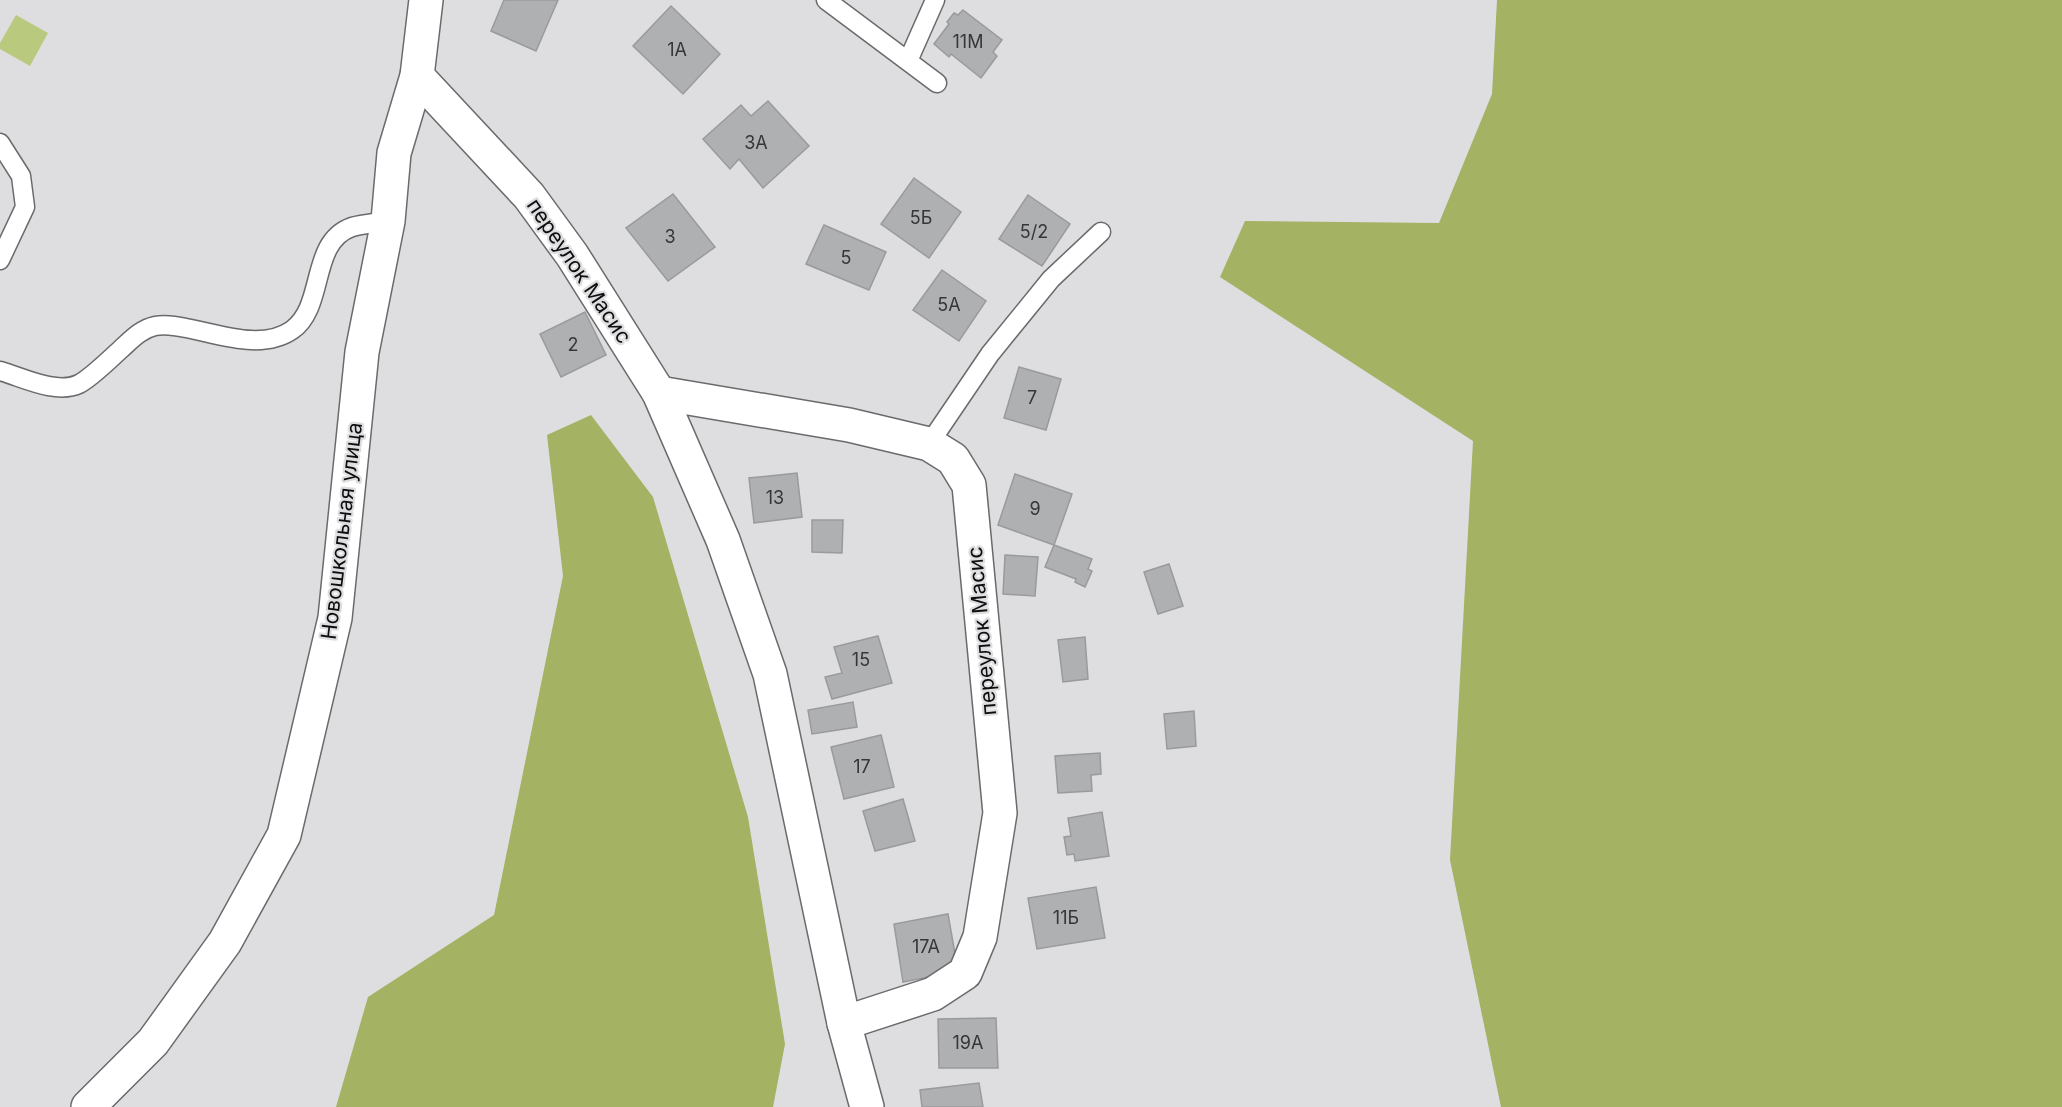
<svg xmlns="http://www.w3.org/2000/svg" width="2062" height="1107" font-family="Inter,sans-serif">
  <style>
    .green { fill: #b9c97e }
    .forest { fill: #a3b263 }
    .building { fill: #afb0b2; stroke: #999a9c; stroke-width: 1.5 }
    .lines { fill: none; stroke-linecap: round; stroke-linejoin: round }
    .service-casing { stroke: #6a6a6c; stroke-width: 21 }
    .minor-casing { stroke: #6a6a6c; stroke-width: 36 }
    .service { stroke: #fff; stroke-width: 18 }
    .minor { stroke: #fff; stroke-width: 33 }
    .labels { text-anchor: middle; stroke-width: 4.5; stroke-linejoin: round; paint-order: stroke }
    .number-label { font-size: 18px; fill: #363637 }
    .street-label { font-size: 21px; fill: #0d0e0e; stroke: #dedee1 }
  </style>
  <rect width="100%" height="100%" fill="#dedee1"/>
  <path class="green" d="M16,15L48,33L30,66L0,49V43Z"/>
  <g class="forest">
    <path d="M1497,0H2062V1107H1501L1450,860L1473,441L1220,277L1245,221L1439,223L1492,94Z"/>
    <path d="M591,415L653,497L748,817L785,1044L773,1107H336L368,997L494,915L563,576L547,435Z"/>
  </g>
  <g class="building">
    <path d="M504,0H558L536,51L491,31Z"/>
    <path d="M671,6L720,54L683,94L633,46Z"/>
    <path d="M963,10L1002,40L993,52L997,56L981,78L951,54L949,57L934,44L949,24L947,22L954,13L958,15Z"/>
    <path d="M768,101L809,146L763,188L739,159L730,169L703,139L741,105L751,116Z"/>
    <path d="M914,178L961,212L929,258L881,224Z"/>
    <path d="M673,194L715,247L668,281L626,228Z"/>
    <path d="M1028,195L1070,224L1042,266L999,239Z"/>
    <path d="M824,225L886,252L869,290L806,264Z"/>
    <path d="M942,270L986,301L959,341L913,310Z"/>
    <path d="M585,312L606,355L561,377L540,334Z"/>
    <path d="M1019,367L1061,379L1046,430L1004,418Z"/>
    <path d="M797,473L802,517L754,523L749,478Z"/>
    <path d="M1015,474L1072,494L1054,545L998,525Z"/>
    <path d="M812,520H843L842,553L812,552Z"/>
    <path d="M1054,545L1092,559L1088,569L1092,571L1085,587L1075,582L1076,579L1045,567Z"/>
    <path d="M1005,555L1038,557L1035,596L1003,594Z"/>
    <path d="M1169,564L1183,606L1158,614L1144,572Z"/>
    <path d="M878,636L892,683L832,699L825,677L842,673L834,647Z"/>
    <path d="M1085,637L1088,679L1063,682L1058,640Z"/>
    <path d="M853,702L857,727L812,734L808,710Z"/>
    <path d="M1194,711L1196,746L1167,749L1164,714Z"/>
    <path d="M881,735L894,787L844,799L831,747Z"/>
    <path d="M1100,753L1101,774L1091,775L1092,791L1058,793L1055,756Z"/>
    <path d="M903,799L915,841L875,851L863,811Z"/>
    <path d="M1102,812L1109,856L1075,861L1074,854L1067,855L1064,837L1071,836L1068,818Z"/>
    <path d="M1096,887L1105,938L1037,949L1028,898Z"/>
    <path d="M948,914L958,971L903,982L894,924Z"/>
    <path d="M996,1018L998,1068H939L938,1019Z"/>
    <path d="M979,1083L983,1107H922L920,1090Z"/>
  </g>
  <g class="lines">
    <g class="service-casing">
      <g id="service">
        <path d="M826,0L937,83"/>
        <path d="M908,61L935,0"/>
        <path d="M0,143L21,176L25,207L0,260"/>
        <path d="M0,371C22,377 56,395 79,384C91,378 111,358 121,349C131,340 141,329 155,326C165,324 177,326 186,328C219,334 262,351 292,330C326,306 309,242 352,227C363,224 376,223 388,221"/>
        <path d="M929,444L990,354L1051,279L1101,232"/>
      </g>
    </g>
    <g class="minor-casing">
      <g id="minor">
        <path d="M417,76L529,196L572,255L659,393L723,540L770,674L844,1023L867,1107"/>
        <path d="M659,393L849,425L929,444L953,459L969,485L1000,813L980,937L965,973L933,994L844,1023"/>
        <path d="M88,1107L153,1042L225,942L284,835L335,618L362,352L388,221L394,153L417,76L426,0"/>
      </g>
    </g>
    <use href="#service" class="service"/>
    <use href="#minor" class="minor"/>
  </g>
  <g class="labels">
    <g class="number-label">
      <text x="968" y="48">11М</text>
      <text x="677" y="56">1А</text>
      <text x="756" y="149">3А</text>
      <text x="921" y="224">5Б</text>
      <text x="1034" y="238">5/2</text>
      <text x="670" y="243">3</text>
      <text x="846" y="264">5</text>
      <text x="949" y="311">5А</text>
      <text x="573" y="351">2</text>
      <text x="1032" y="404">7</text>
      <text x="775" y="504">13</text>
      <text x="1035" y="515">9</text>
      <text x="861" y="666">15</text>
      <text x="862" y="773">17</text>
      <text x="1066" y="924">11Б</text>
      <text x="926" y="953">17А</text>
      <text x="968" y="1049">19А</text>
    </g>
    <g class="street-label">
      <text transform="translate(579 271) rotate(56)" y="7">переулок Масис</text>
      <text transform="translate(342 531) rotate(-83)" y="7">Новошкольная улица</text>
      <text transform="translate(982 631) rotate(-95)" y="7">переулок Масис</text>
    </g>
  </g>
</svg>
